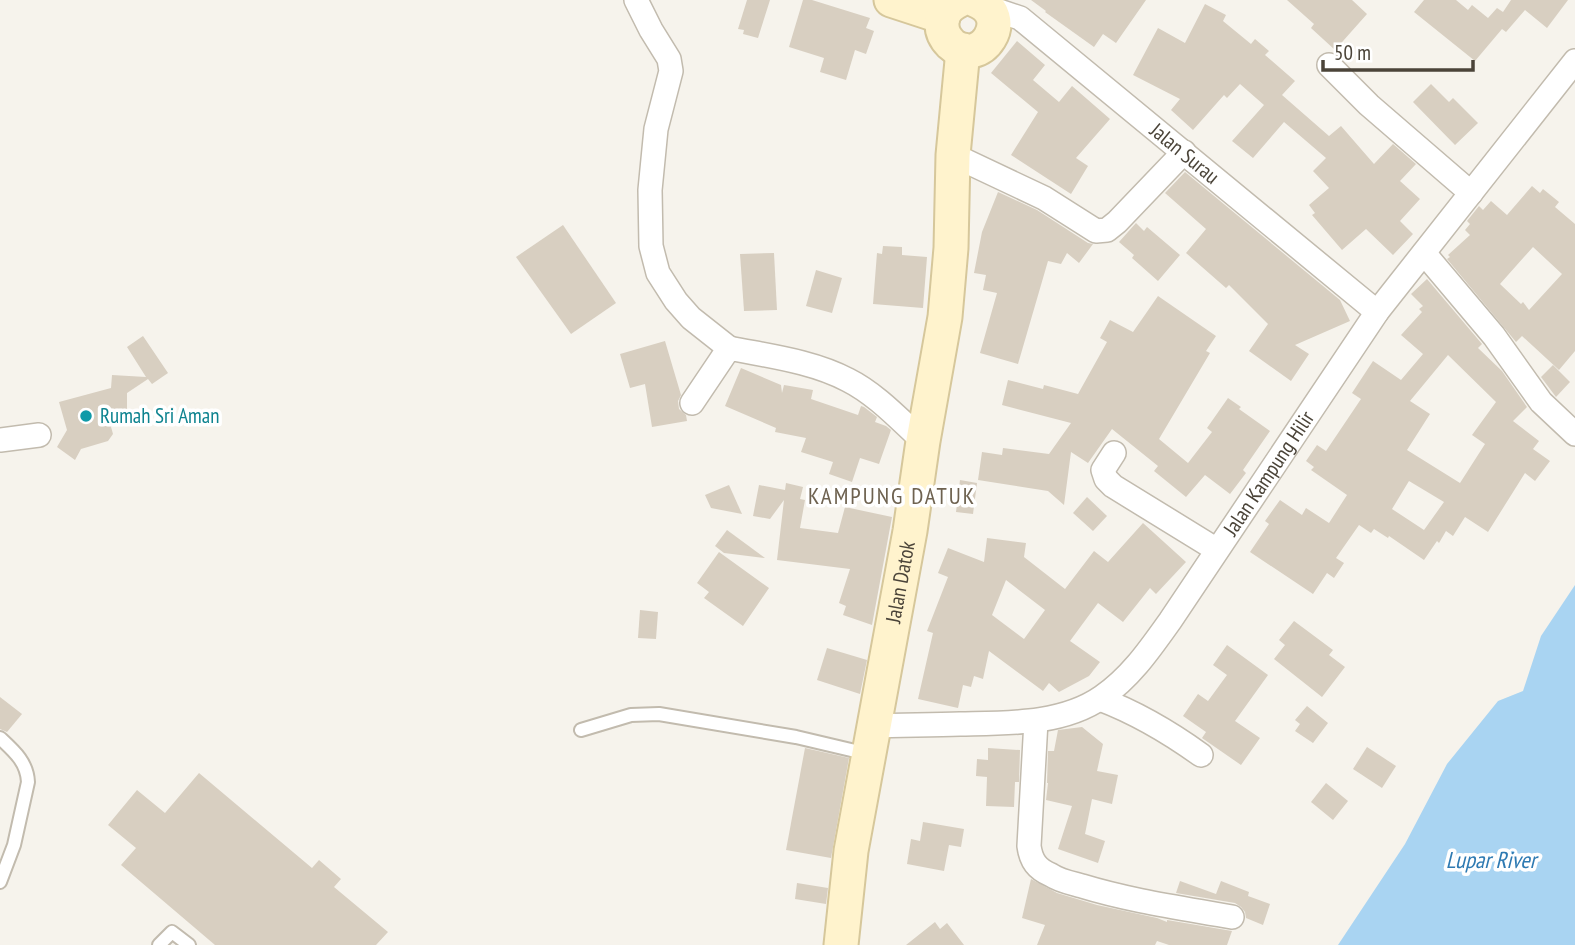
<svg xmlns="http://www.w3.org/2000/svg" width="1575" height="945" font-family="'PT Sans Narrow',sans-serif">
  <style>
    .water { fill: #a9d4f2 }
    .building { fill: #d8cfc1; fill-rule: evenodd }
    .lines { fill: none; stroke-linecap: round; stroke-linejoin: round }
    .service-casing { stroke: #c2bbae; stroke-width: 16 }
    .minor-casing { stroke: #c2bbae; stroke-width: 26 }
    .secondary-casing { stroke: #d6c79b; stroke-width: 37 }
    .service { stroke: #fff; stroke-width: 12 }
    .minor { stroke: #fff; stroke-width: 23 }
    .secondary { stroke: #fff3cd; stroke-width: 33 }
    .culture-dot { fill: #0f9aa8; stroke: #fff; stroke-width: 2.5 }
    .labels { text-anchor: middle; stroke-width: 7; stroke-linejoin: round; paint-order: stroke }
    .street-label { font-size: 21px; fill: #4b4439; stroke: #fff }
    .culture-label { font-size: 21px; fill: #0d838f; stroke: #fff; text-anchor: start }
    .neighbourhood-label { font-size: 23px; letter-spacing: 2px; fill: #6e6250; stroke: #fff }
    .water-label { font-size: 23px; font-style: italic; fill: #2e7ab2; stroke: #fff }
  </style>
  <rect width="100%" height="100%" fill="#f6f3ec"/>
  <path class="water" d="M1575,585V945H1338L1405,844L1447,764L1498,701L1523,691L1541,636Z"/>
  <g class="building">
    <path d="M747,0H770L758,38L743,34L744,30L738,29Z"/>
    <path d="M803,0H812L870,18L866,28L874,31L866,54L855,50L846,80L820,72L824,58L789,47Z"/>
    <path d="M1031,0H1146L1116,43L1103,34L1094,47L1045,12L1046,11Z"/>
    <path d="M1287,0H1352L1367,14L1335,50L1311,28L1314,24Z"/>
    <path d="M1424,0H1456L1468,10L1472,5L1488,18L1497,8L1503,12L1511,0H1568L1547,28L1525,10L1506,32L1502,29L1475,61L1414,12Z"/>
    <path d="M1205,4L1226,15L1223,21L1251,44L1255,39L1269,51L1265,55L1295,81L1282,95L1329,136L1341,126L1374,164L1393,144L1416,164L1400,181L1420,199L1400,221L1413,234L1393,255L1366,229L1342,250L1312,215L1315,213L1309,205L1329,188L1313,171L1326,158L1284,122L1253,158L1232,141L1264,105L1240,84L1227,98L1224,95L1193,130L1171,110L1180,99L1133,75L1158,28L1185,43Z"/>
    <path d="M1017,41L1045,65L1033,80L1059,102L1072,86L1110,119L1076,158L1088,166L1071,194L1011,155L1038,112L991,73Z"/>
    <path d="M1431,84L1449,102L1453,98L1478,123L1455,145L1413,102Z"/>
    <path d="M1185,172L1340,300L1350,321L1295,345L1309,354L1291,381L1249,351L1268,324L1229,285L1226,288L1186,253L1206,229L1165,193Z"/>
    <path d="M1532,186L1540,193L1543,189L1559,202L1555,207L1575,224V351L1559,370L1522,336L1516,342L1447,259L1450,257L1448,255L1470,235L1465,230L1470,224L1467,221L1479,206L1483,210L1491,201L1507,215ZM1533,247L1562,274L1529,310L1523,302L1521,304L1500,284Z"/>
    <path d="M998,192L1037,210L1088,243L1093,244L1079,263L1067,253L1061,264L1048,261L1018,364L980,353L997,293L983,290L986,275L974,273L982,232Z"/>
    <path d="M1136,223L1144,231L1147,227L1180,255L1158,281L1132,258L1134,255L1119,242Z"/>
    <path d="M563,225L616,303L571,334L516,257Z"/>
    <path d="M883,246L902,247V255L927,257L923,308L873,304L877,253L882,254Z"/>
    <path d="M774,253L777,310L744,311L740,254Z"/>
    <path d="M816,270L842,278L832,313L806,306Z"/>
    <path d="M1427,279L1482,344L1478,348L1502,371L1527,407L1513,421L1539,441L1533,449L1550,461L1535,481L1525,473L1488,532L1465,517L1453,536L1446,531L1439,543L1437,541L1424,560L1389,536L1388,538L1374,529L1371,533L1359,525L1336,558L1344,563L1334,578L1327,573L1313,594L1250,552L1269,524L1265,521L1280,500L1302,515L1306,508L1329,523L1347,495L1311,470L1314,467L1306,461L1317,445L1326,451L1361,399L1352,393L1373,361L1401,380L1423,354L1401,335L1422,312L1419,309L1423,306L1411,294ZM1448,355L1496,402L1472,435L1485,444L1460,483L1407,450L1430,414L1410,401ZM1409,481L1444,502L1424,530L1392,509Z"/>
    <path d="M1158,296L1216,336L1206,351L1210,353L1159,439L1188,463L1212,432L1207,428L1228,398L1241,407L1239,409L1270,431L1243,470L1246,473L1230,494L1205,475L1186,497L1154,471L1158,466L1112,429L1088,463L1071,452L1064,505L1048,491L978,480L982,452L1002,455L1003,448L1049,454L1071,423L1002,405L1008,380L1043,389L1044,385L1078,394L1107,342L1100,338L1110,320L1133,332Z"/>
    <path d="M143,336L168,373L152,384L148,379L127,393V410L106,409L113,434L108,441L81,449L75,460L57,447L67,430L59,402L111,388L112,375L146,377L127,347Z"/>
    <path d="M665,341L681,395L678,401L679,409L686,415L687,421L652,427L645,384L630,388L620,354Z"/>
    <path d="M1553,365L1570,382L1556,397L1541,377Z"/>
    <path d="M741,368L781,385L782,393L784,385L813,390L811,399L858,415L861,406L864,407L877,417L875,422L886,426L891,430L879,464L860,458L852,482L829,474L833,462L801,452L806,438L775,432L776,428L725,406Z"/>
    <path d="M960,480L977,483L973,514L956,512Z"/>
    <path d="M786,483L803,487L800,499L805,500L800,528L838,533L845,507L892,517L872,625L843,615L846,606L839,603L850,569L777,560L784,500L770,519L753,516L759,485L785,490Z"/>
    <path d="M729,485L742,514L711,508L705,495Z"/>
    <path d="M1087,497L1107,516L1093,531L1073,513Z"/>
    <path d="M1143,523L1186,562L1156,594L1150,588L1123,622L1098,603L1070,641L1100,662L1089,676L1059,692L1049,683L1043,691L989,651L983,679L974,676L971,687L963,685L958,708L918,699L933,633L927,631L948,577L938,573L948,548L984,562L987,538L1026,543L1024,557L1065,589L1094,551L1108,562ZM1006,580L1045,610L1024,639L992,615Z"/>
    <path d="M727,530L765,558L724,553L715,546Z"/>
    <path d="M719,552L769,588L743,626L704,598L709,592L697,583Z"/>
    <path d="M640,610L658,612L656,639L638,638Z"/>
    <path d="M1294,621L1333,650L1329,655L1345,667L1322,697L1274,659L1285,645L1279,640Z"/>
    <path d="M1227,645L1268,675L1235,721L1260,738L1241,765L1202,738L1206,732L1183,716L1198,694L1208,701L1227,675L1213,665Z"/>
    <path d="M827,648L867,660L860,694L817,680Z"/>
    <path d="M0,697L22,714L7,732L0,729Z"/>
    <path d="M1307,706L1328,723L1313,743L1295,731L1300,724L1295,720Z"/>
    <path d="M1082,727L1103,744L1097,771L1118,775L1112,804L1092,799L1085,834L1105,841L1098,863L1058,849L1072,806L1046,800L1048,783H1047L1048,751H1054L1058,730Z"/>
    <path d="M1367,747L1396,766L1382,788L1353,769Z"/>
    <path d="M805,748L849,758L831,858L786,850Z"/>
    <path d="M988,748L1020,750L1019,782H1015L1014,807L986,806L987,777L976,776L977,759L988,760Z"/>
    <path d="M199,773L312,868L319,860L341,879L334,887L388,932L376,945H215L121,865L136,848L108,825L137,790L165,813Z"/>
    <path d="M1326,783L1348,801L1333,820L1311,802Z"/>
    <path d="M923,822L964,829L961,847L949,845L944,871L907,864L911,839L920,841Z"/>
    <path d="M1031,879L1057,893L1097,905L1157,918L1167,922V920L1232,931L1227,945H1169L1157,941L1155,945H1037L1045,925L1022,918Z"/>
    <path d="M1180,881L1216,894L1221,881L1249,892L1248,896L1270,904L1263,925L1246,918L1245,912L1241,907L1235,903L1176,893Z"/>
    <path d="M797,883L828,888L826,904L795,899Z"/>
    <path d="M935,922L940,929L947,923L964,945H906Z"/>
  </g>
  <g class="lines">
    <g class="service-casing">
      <g id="service">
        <path d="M581,730L631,715L659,714L796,737L868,754"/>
        <path d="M0,738C14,751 27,762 28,782L14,845L0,882"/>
        <path d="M159,945L172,932L189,945"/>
      </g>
    </g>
    <g class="minor-casing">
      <g id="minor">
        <path d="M636,0L651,30L669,59L671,71L656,129L650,190L651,246L658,273L676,301L691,318L729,348"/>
        <path id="s1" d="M987,7L1020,18L1377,312"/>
        <path d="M1329,65L1369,105L1471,193"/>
        <path d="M953,155L1044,198L1096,231L1107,230L1117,222L1184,152"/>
        <path d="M1424,253L1494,336L1541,402L1575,434"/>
        <path d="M692,403L729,348C768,356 812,361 848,380C876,394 900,420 923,441"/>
        <path d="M0,440L39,435"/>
        <path d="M1114,453L1103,470L1106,479L1113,486L1217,550"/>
        <path d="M1100,699C1137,713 1169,732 1201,755"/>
        <path d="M1036,721L1029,846C1031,861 1037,869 1051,875C1060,881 1071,883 1082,886C1131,901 1182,908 1232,917"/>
        <path id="s2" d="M873,726C902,725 931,725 960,724C1006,723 1062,725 1102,697C1131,677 1150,649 1170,621L1377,312L1575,61"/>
      </g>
    </g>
    <g class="secondary-casing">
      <g id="secondary">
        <path d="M891,0L943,17"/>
        <path d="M960,0C949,5 941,13 942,25C942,33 946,39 951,44C980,71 1017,16 975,0"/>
        <path id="s3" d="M841,945L851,851L910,531L923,441L945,317L951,248L953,155L963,50"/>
      </g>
    </g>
    <use href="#service" class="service"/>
    <use href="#minor" class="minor"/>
    <use href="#secondary" class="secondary"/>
  </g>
  <circle class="culture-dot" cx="86" cy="416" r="7"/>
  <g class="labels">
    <g class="street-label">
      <text dy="7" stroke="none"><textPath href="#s1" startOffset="248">Jalan Surau</textPath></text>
      <text dy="7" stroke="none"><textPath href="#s2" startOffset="514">Jalan Kampung Hilir</textPath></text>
      <text dy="7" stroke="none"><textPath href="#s3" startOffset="368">Jalan Datok</textPath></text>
    </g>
    <g class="culture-label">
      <text x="100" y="423">Rumah Sri Aman</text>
    </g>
    <g class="neighbourhood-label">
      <text x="892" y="504">KAMPUNG DATUK</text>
    </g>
    <g class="water-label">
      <text x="1491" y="868">Lupar River</text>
    </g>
  </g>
  <path d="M1323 60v10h150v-10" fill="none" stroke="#4b4439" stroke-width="3.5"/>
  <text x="1334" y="60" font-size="21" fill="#4b4439" stroke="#ffffff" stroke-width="5" paint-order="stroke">50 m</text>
</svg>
